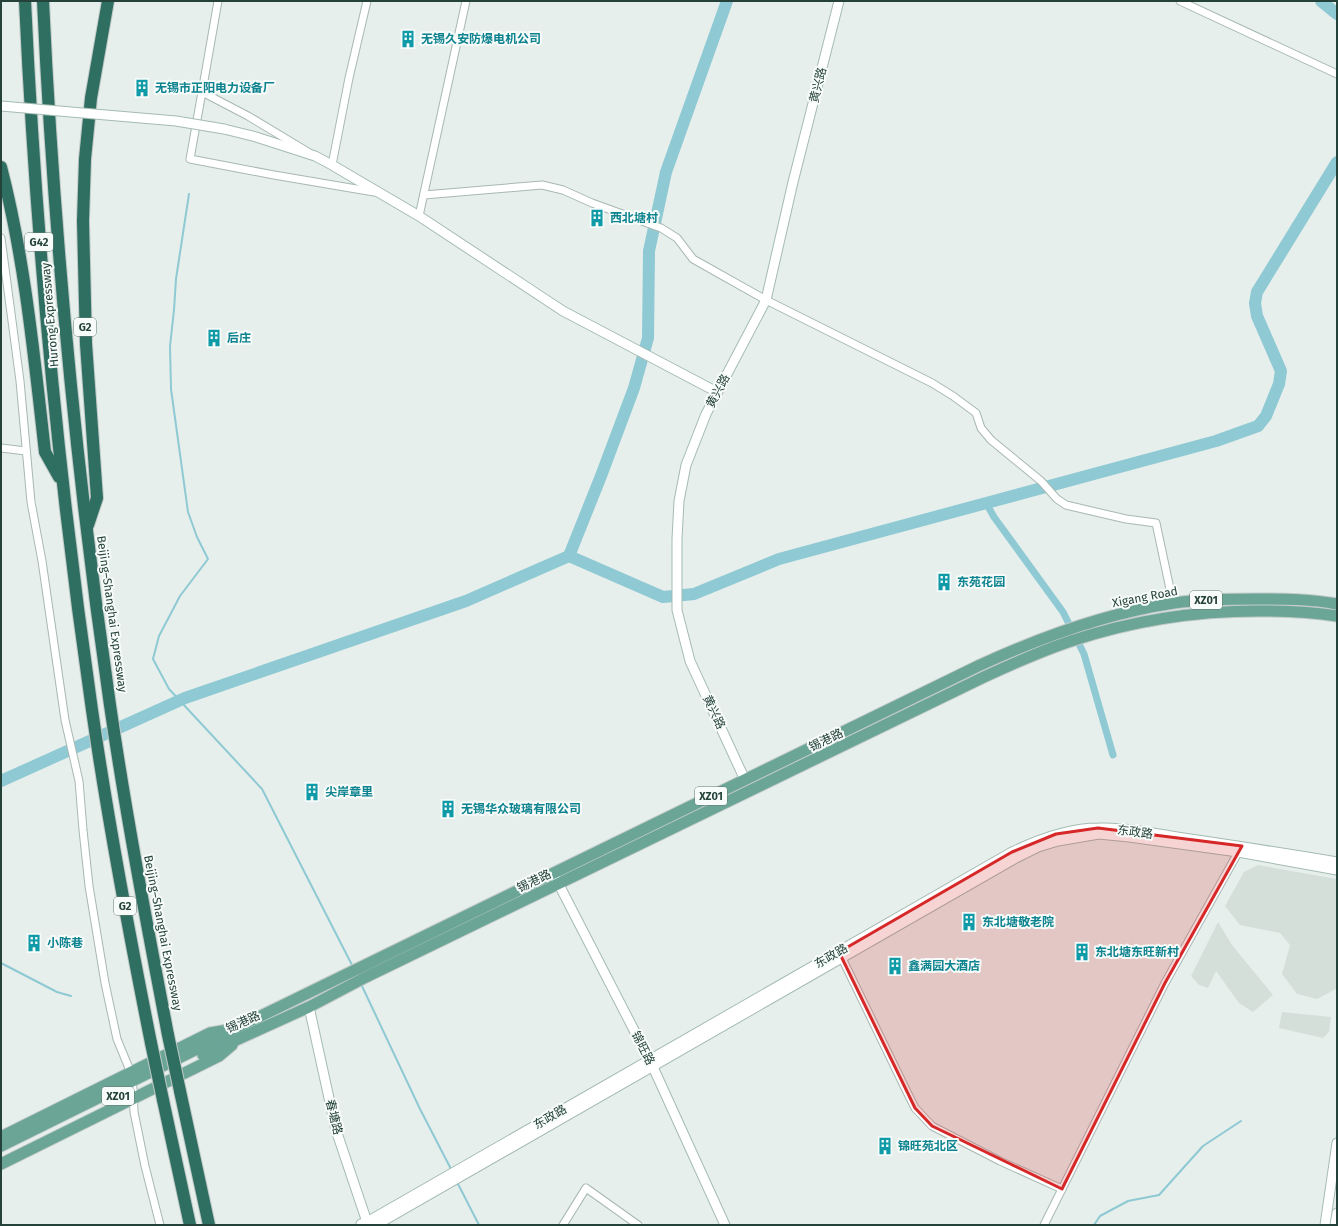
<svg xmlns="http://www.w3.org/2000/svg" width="1338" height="1226" font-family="'Fira Sans','Noto Sans SC',sans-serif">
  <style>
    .built { fill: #d4dfda }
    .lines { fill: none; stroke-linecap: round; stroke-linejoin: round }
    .stream { stroke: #8ec9d4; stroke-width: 2 }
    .canal { stroke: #8ec9d4; stroke-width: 7 }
    .river { stroke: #8ec9d4; stroke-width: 12 }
    .street-casing { stroke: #a8b8b2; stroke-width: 9 }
    .secondary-casing { stroke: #a4bbb3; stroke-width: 11 }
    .primary-casing { stroke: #c2cac8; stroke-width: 13 }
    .highway-casing { stroke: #c2cac8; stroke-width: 14 }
    .street { stroke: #fff; stroke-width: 7 }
    .secondary { stroke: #fff; stroke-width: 9 }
    .primary { stroke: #6aa596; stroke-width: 11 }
    .highway { stroke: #2f6f62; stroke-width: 12 }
    .secondary-bridge-casing { stroke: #a4bbb3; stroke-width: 11; stroke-linecap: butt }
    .highway-bridge-casing { stroke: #c2cac8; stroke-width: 14; stroke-linecap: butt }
    .secondary-bridge { stroke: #fff; stroke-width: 9 }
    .highway-bridge { stroke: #2f6f62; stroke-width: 12 }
    .marked { fill: #d62828; fill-opacity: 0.2; stroke: #d62828; stroke-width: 3; stroke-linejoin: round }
    .labels { text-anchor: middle; stroke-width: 4; stroke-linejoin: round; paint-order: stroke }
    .shield { fill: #f7fbf9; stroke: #637a73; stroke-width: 1 }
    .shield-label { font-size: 11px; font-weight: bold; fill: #24423a }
    .culture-label { font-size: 12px; font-weight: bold; fill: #0d838f; stroke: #f7fbf9; text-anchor: start }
    .street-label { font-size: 12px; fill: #24423a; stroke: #f7fbf9 }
  </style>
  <rect width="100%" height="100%" fill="#e6efeb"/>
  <g class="built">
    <path d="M1258,865L1337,879V984L1336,989L1317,999L1297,994L1282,974L1290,945L1280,933L1240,925L1225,906L1244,872Z"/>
    <path d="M1218,922L1232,945L1273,995L1253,1012L1239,1003L1216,971L1208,988L1199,985L1191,976Z"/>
    <path d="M1282,1012L1331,1017L1329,1032L1323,1038L1279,1028Z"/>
  </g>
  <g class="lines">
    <g class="stream">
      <path d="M189,194L176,279L174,310L170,346L171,389L188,512L197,537L208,559L180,596L159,636L153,659L169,689L262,789L353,967"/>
      <path d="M1,963L57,992L71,996"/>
      <path d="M361,984L420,1109L452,1171"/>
      <path d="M457,1182L479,1225"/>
      <path d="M1094,1225L1100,1216L1128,1201L1159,1195L1203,1146L1241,1121"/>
    </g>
    <path class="canal" d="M986,503L994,517L1063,612L1084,654L1113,755"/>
    <g class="river">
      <path d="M1321,1L1337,14"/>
      <path d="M569,556L601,476L634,388L648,338L649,251L666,172L727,1"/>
      <path d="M1,781L185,698L466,601L569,556L663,597L694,594L779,559L1216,441L1258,426L1266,416L1279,384L1281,371L1257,316L1255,303L1257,292L1337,162"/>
    </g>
    <g class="street-casing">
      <g id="street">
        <path d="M1180,1L1337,74"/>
        <path d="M202,92L218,1"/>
        <path d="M308,152L248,116L202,92L190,159L274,175L374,192"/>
        <path d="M332,165L349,78L367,1"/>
        <path d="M424,195L542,185L563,190L592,203L661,228L677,238L693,259L766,300L932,383L953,396L976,413L981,428L991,440L1041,481L1057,499L1066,505L1126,519L1156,523L1173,603"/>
        <path d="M419,216L466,1"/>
        <path d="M1,238L20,381L31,502L42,561L65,720L79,781L83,830L89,886L105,983L117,1039L131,1073L133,1089L134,1112L145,1166L160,1225"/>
        <path d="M1,448L26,451"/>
        <path d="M840,954L906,1090L915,1108L932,1126L1000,1161L1062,1189"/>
        <path d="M563,1225L586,1188L638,1225"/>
        <path d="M1044,1225L1165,983L1240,849"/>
      </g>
    </g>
    <g class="secondary-casing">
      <g id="secondary">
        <path d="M224,129L256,137L315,156L332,165L419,216L563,311L717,392"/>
        <path d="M745,780L690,661L677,610V539L679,501L686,465L706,414L766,300L793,182L839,1"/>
        <path d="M553,873L653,1067L725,1225"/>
        <path d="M309,1007L336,1130L368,1225"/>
        <path d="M361,1224L367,1222L1012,852C1039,839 1068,828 1099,828C1125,827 1152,833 1177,837C1231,845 1284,853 1337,862"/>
        <path d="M376,1225L1016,858L1038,847L1058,841L1099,834L1129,837L1238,852L1337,870"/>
        <path d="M1325,1225L1337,1143"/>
        <path d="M1335,1225L1337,1213"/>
      </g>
    </g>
    <g class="primary-casing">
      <g id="primary">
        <path d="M203,1055L309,1007L364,978L984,677C1012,664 1041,651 1071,641C1131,621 1194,611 1258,611C1285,611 1311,612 1337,616"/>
        <path d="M1,1137L210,1033L228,1030"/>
        <path d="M1,1146L213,1041L232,1030L978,666C1041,637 1106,613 1174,603C1202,599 1230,599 1259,599C1285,599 1311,599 1337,604"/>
        <path d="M1,1164L219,1056L232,1045"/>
      </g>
    </g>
    <g class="highway-casing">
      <g id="highway">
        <path d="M25,1C36,239 58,475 92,710C108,822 129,933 151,1043"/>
        <path d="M43,1C54,237 76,471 110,705C126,815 147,925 168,1035"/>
        <path d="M1,167C25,260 34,356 45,452L59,477"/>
        <path d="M88,525L97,498L86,344L83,221L85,159L91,98L108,1"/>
        <path d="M180,1091L209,1225"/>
        <path d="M163,1100L190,1225"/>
      </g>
    </g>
    <use href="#street" class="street"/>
    <use href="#secondary" class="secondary"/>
    <use href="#primary" class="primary"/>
    <use href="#highway" class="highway"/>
    <g class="secondary-bridge-casing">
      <path id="secondary-bridge" d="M1,106L176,121L224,129"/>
    </g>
    <g class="highway-bridge-casing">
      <g id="highway-bridge">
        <path d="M168,1035L180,1091"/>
        <path d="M151,1043L163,1100"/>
      </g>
    </g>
    <use href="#secondary-bridge" class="secondary-bridge"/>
    <use href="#highway-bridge" class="highway-bridge"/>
  </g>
  <path class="marked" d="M1098,828L1242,846L1165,983L1062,1189L932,1126L915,1108L839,952L1012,852L1056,834Z"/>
  <defs>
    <g id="building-bare" transform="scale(1.38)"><path d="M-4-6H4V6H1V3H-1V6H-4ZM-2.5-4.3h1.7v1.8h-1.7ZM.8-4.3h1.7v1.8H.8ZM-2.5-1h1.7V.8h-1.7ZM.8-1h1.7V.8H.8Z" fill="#0f9aa8" stroke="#f7fbf9" stroke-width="2.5" paint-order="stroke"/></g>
  </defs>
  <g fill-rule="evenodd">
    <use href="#building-bare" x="408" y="39"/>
    <use href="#building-bare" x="142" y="88"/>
    <use href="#building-bare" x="597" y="218"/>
    <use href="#building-bare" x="214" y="338"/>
    <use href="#building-bare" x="944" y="582"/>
    <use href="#building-bare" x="312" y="792"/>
    <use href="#building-bare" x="448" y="809"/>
    <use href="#building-bare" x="969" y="922"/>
    <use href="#building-bare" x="34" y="943"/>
    <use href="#building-bare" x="1082" y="952"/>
    <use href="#building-bare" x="895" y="966"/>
    <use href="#building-bare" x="885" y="1146"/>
  </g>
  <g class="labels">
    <g class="shield">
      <rect x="25" y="233" width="28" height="18" rx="3"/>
      <rect x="74" y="318" width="22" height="18" rx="3"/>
      <rect x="1190" y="591" width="32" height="18" rx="3"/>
      <rect x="695" y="787" width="32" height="18" rx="3"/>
      <rect x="114" y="897" width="22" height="18" rx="3"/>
      <rect x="102" y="1087" width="32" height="18" rx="3"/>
    </g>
    <g class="shield-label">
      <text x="39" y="246">G42</text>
      <text x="85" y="331">G2</text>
      <text x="1206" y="604">XZ01</text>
      <text x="711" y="800">XZ01</text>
      <text x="125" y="910">G2</text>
      <text x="118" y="1100">XZ01</text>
    </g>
    <g class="culture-label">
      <text x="421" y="43">无锡久安防爆电机公司</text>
      <text x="155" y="92">无锡市正阳电力设备厂</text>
      <text x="610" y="222">西北塘村</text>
      <text x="227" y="342">后庄</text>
      <text x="957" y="586">东苑花园</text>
      <text x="325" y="796">尖岸章里</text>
      <text x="461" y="813">无锡华众玻璃有限公司</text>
      <text x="982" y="926">东北塘敬老院</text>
      <text x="47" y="947">小陈巷</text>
      <text x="1095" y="956">东北塘东旺新村</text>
      <text x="908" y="970">鑫满园大酒店</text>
      <text x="898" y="1150">锦旺苑北区</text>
    </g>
    <g class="street-label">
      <text transform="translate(818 85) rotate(-76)" y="4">黄兴路</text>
      <text transform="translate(50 315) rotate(-95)" y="4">Hurong Expressway</text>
      <text transform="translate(718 391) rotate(-62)" y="4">黄兴路</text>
      <text transform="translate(1145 597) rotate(-11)" y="4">Xigang Road</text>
      <text transform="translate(112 614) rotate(82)" y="4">Beijing–Shanghai Expressway</text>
      <text transform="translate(714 712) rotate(65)" y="4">黄兴路</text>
      <text transform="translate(826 740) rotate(-26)" y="4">锡港路</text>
      <text transform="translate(1135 832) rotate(7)" y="4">东政路</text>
      <text transform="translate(534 881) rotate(-26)" y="4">锡港路</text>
      <text transform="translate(163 933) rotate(79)" y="4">Beijing–Shanghai Expressway</text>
      <text transform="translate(831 956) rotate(-30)" y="4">东政路</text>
      <text transform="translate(243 1022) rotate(-24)" y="4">锡港路</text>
      <text transform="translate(643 1048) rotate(63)" y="4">锦旺路</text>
      <text transform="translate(334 1117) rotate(76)" y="4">春塘路</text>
      <text transform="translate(550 1117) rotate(-30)" y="4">东政路</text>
    </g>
  </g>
  <rect width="1338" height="1226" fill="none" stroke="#24423a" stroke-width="4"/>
</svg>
